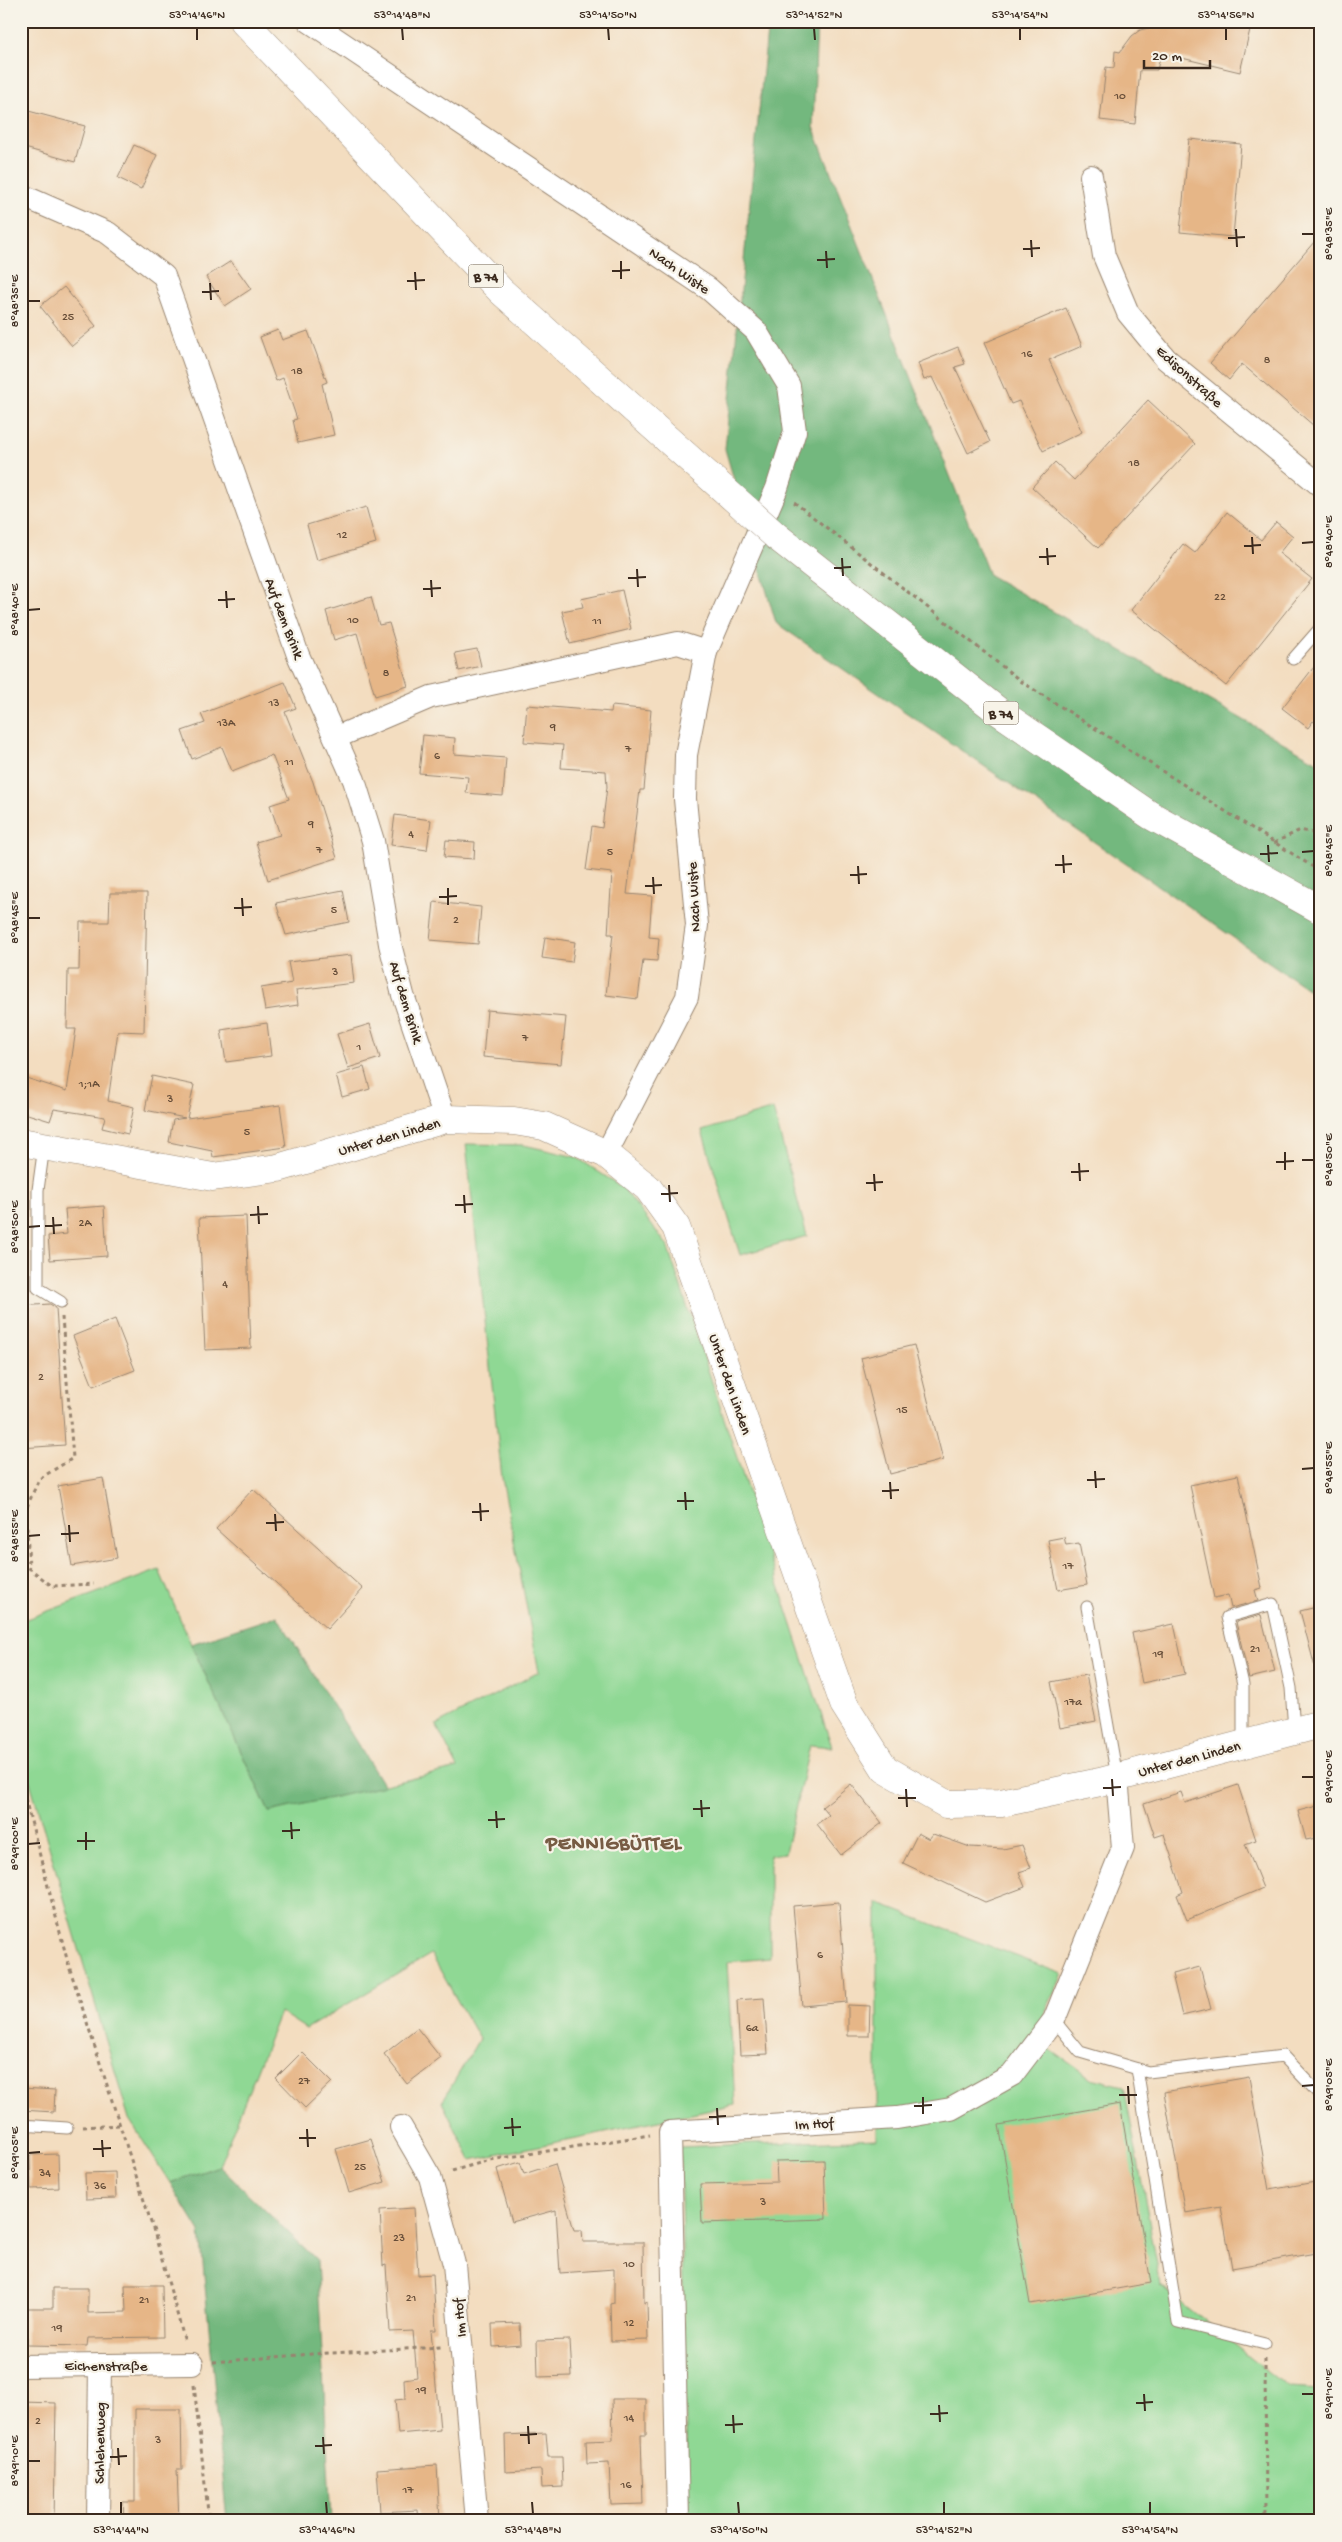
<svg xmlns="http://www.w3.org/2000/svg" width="1342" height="2542" font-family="'Gochi Hand',sans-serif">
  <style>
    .green { fill: #8fd894; stroke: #658159 }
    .forest { fill: #73b87e; stroke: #57714e }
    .building { fill: #e6b687 }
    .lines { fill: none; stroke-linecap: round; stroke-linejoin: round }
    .service-casing { stroke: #97846f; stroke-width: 13 }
    .minor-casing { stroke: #97846f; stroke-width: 24 }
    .tertiary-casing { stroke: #97846f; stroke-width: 29 }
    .primary-casing { stroke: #97846f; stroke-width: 29 }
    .path { stroke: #97846f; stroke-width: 3; stroke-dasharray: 4 4; stroke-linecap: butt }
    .service { stroke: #fff; stroke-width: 11 }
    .minor { stroke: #fff; stroke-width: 22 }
    .tertiary { stroke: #fff; stroke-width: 28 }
    .primary { stroke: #fff; stroke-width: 28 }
    .primary-bridge-casing { stroke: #97846f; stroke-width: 29; stroke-linecap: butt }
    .primary-bridge { stroke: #fff; stroke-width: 28 }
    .ticks { fill: none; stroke: #3b2a1e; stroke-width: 2 }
    .labels { text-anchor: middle; stroke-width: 4.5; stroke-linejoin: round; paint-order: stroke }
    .number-label { font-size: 12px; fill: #664d38 }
    .shield { fill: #f7f3e8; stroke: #73665b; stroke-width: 1 }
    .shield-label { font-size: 14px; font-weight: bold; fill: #3b2a1e }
    .street-label { font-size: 15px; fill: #3b2a1e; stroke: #f7f3e8 }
    .district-label { font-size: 20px; font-weight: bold; letter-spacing: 1px; fill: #775b43; stroke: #f7f3e8 }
    .neatline { fill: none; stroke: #3b2a1e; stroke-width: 2 }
    .ticks-label { font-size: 12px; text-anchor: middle; fill: #3b2a1e }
  </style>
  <rect width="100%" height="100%" fill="#f7f3e8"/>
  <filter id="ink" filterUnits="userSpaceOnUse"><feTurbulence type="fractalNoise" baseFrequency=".02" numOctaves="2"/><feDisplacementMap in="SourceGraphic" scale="10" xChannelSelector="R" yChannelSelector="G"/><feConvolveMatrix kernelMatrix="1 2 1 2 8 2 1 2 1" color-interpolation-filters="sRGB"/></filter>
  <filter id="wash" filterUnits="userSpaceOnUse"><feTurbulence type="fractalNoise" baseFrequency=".0096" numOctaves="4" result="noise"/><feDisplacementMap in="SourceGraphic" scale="20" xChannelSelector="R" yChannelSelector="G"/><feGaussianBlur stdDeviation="1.12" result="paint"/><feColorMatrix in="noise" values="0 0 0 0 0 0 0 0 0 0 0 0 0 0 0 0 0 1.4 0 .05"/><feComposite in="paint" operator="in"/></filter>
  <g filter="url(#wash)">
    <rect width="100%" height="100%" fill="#f3ddc0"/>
    <g class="green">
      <path d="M773,1109L807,1236L740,1255L702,1131Z"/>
      <path d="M466,1144L524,1145L576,1157L623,1188L667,1245L832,1747L810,1745L785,1853L770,1855V1958L727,1962L735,2105L471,2160L442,2102L479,2039L431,1954L306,2029L280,2012L219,2166L170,2183L129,2119L22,1755L21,1621L159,1570L191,1644L269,1812L458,1768L436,1725L539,1672L502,1478Z"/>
      <path d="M877,1903L1063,1974L1033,2038L1091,2078L1124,2086L1161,2286L1288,2388L1321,2390V2521H688L680,2147L877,2139Z"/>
    </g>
    <g class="forest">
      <path d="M768,21H817L813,127L989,575L1321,764V998L776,623L725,449Z"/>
      <path d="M277,1616L384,1786L269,1812L191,1644Z"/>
      <path d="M219,2166L317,2260L331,2521H227L200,2232L170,2183Z"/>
    </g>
    <g id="blocks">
      <g class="building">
        <path d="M1162,21H1252L1240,72L1161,53L1157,70H1140L1135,124L1100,120L1106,67L1114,68L1115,51L1120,52L1132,36L1140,30L1161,25Z"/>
        <path d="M21,109L85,126L75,162L21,147Z"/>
        <path d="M1189,139L1241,144L1233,237L1180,232Z"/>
        <path d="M134,145L157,155L141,189L118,178Z"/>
        <path d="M1321,234V432L1242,364L1229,380L1210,363Z"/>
        <path d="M231,261L251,289L225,306L206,277Z"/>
        <path d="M64,287L96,326L72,346L40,306Z"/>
        <path d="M1066,308L1082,346L1049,360L1082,432L1043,451L1019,401L1011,404L984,343Z"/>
        <path d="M278,330L282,340L308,331L327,382L322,384L334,435L298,443L293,420L297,419L283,378L276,381L260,337Z"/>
        <path d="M958,347L965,364L955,367L990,442L968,453L932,377L924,380L918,363Z"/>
        <path d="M1148,400L1195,444L1098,548L1032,487L1055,462L1074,480Z"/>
        <path d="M366,507L376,543L317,560L307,525Z"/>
        <path d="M1227,512L1261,540L1276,522L1293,536L1279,553L1312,579L1226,686L1131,610L1183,544L1195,553Z"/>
        <path d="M622,590L631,629L570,644L562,611L583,607L581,599Z"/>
        <path d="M371,597L379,625L389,623L408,686L375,696L357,633L334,640L326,611Z"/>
        <path d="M477,649L481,666L459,671L455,653Z"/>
        <path d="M1321,658V727L1313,721L1308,728L1282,708Z"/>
        <path d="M285,682L296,708L285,712L313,782L337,858L268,880L256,842L280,835L270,805L289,799L272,755L232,771L222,747L192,759L182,731L205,723L201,714Z"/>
        <path d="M527,705L611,712L612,706L651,710L644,790H640L627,894L652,896L649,937L659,938L657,961L643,960L638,999L606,995L613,934H608L612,873L586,870L592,826L602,828L607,787L606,771L561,768L563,745L524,742Z"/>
        <path d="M423,735L455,738L454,754L506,758L503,796L466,793L468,777L419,773Z"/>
        <path d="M395,815L431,820L427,850L391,845Z"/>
        <path d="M446,840L475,842L474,859L444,857Z"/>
        <path d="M343,890L349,922L286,935L276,903Z"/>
        <path d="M110,893H147L144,1032L118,1031L108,1101L134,1107L128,1134L102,1128L105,1117L54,1109L50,1121L21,1112V1091L26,1078L67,1091L76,1029H67L68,970H79L80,922H109Z"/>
        <path d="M434,902L481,907L478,944L430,940Z"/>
        <path d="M545,937L575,942L572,962L542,958Z"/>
        <path d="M351,955L354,983L296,990L298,1005L265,1010L261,988L292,983L288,962Z"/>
        <path d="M487,1010L566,1017L561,1064L483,1057Z"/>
        <path d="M267,1023L271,1056L226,1062L221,1030Z"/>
        <path d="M370,1024L380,1058L348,1068L337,1034Z"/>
        <path d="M364,1067L370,1089L342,1097L336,1075Z"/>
        <path d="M152,1076L194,1085L187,1118L280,1105L286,1147L213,1157L212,1151L169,1142L173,1120L185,1118L145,1110Z"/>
        <path d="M104,1206L107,1256L50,1260L48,1236L67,1234L65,1209Z"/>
        <path d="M246,1216L251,1348L205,1350L199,1218Z"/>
        <path d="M50,1304L56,1308L65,1445L21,1448V1306Z"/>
        <path d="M115,1319L135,1370L93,1386L73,1336Z"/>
        <path d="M914,1345L943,1460L890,1474L861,1358Z"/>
        <path d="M1238,1475L1262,1588L1255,1590L1258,1601L1231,1608L1228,1595L1214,1598L1190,1485Z"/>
        <path d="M103,1478L117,1558L72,1566L58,1486Z"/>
        <path d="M253,1489L363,1589L327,1629L216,1529Z"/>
        <path d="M1064,1537L1066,1545L1079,1543L1087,1585L1058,1590L1048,1540Z"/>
        <path d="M1321,1606V1666L1315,1667L1300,1611Z"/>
        <path d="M1261,1615L1275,1672L1249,1678L1236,1622Z"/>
        <path d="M1174,1624L1185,1674L1142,1683L1132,1633Z"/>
        <path d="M1086,1675L1096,1721L1060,1728L1051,1682Z"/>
        <path d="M851,1784L882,1823L841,1855L817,1824L829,1815L822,1807Z"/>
        <path d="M1238,1785L1256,1840L1245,1844L1263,1888L1187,1920L1177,1895L1183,1892L1164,1834L1155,1837L1144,1804L1181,1792L1185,1803Z"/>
        <path d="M1321,1805V1837L1306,1840L1298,1811Z"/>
        <path d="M918,1833L929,1839L933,1834L970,1847L1003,1849L1022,1845L1031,1868L1019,1872L1025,1887L985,1902L903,1863Z"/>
        <path d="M839,1902L847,2002L802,2006L793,1906Z"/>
        <path d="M1200,1967L1211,2009L1182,2016L1172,1974Z"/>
        <path d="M764,1998L768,2054L740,2055L737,2000Z"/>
        <path d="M848,2005L870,2006L869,2036H848Z"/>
        <path d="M417,2028L441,2058L407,2084L384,2054Z"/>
        <path d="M302,2052L332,2082L305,2108L276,2078Z"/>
        <path d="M1249,2077L1269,2190L1321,2181V2252L1232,2268L1221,2207L1185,2213L1164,2092Z"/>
        <path d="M21,2088L55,2090L54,2112L21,2110Z"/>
        <path d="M1120,2104L1151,2283L1030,2304L999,2125Z"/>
        <path d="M371,2139L385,2182L349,2193L336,2149Z"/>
        <path d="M58,2154L59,2188L31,2189L30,2155Z"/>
        <path d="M824,2160L826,2219L702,2223L700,2184L777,2182L776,2161Z"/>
        <path d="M520,2162L524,2174L555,2164L574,2230H582L583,2242H643L644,2303L647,2302L648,2340L611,2341L610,2304L614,2303V2269L560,2273L556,2210L512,2222L497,2169Z"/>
        <path d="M115,2172L116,2198L86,2199L85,2173Z"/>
        <path d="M414,2208L418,2275L433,2274L436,2330H431L440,2430L398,2434L395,2400L405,2399L404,2379L417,2377L413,2331L390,2332L386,2265L383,2266L380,2210Z"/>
        <path d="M125,2285H162L163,2337L88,2338L87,2346L27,2345V2308H53V2288H88V2313L126,2312Z"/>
        <path d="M520,2323L521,2345L493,2347L492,2324Z"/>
        <path d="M570,2340L572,2376L538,2377L537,2341Z"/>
        <path d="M612,2399H646V2435H641L643,2504L611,2505L609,2463L587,2464L586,2441L613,2440Z"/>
        <path d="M21,2402L56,2403L54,2521H21Z"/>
        <path d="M135,2409H181L182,2470H177L179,2521H124L123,2502H135Z"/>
        <path d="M546,2433L548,2457H562L563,2487L542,2488L541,2470L506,2472L505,2435Z"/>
        <path d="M437,2465L440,2521H419L418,2510L380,2512L377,2469Z"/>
      </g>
    </g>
  </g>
  <g filter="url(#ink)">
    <use href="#blocks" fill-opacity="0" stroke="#97846f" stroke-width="1"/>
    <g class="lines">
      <g class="service-casing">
        <g id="service">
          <path d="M1293,659L1321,627"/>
          <path d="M44,1146L38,1190V1288L61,1302"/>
          <path d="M1087,1607L1117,1777"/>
          <path d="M1243,1744V1684L1227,1617L1273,1604L1291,1688L1294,1730"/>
          <path d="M1054,2020L1080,2052L1148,2072L1283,2056L1321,2096"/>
          <path d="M1137,2069L1178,2322L1265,2344"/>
          <path d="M21,2125L67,2128"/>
        </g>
      </g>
      <g class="minor-casing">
        <g id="minor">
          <path d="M309,21L709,289L756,331L789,386L795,431L777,488L706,652L686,755L685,799L697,925L687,997L606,1154"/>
          <path d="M1091,176L1104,256L1128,313L1166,359L1321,486"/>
          <path d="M21,195L108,233L164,276L298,655L354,780L373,841L390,944L403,995L445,1119"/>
          <path d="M337,737L431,697L678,643L706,652"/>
          <path d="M401,2127L430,2177L454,2264L477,2521"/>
          <path d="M21,2366L192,2364"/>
          <path d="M98,2521L100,2365"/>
          <path d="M678,2521L670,2132L897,2118L951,2109L1012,2075L1054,2020L1123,1848L1117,1777"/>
        </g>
      </g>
      <g class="tertiary-casing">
        <path id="tertiary" d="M21,1142L213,1177L278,1168L445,1119L514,1121L544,1126L606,1154L648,1188L676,1227L844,1704L885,1769L946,1804L1001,1803L1100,1782L1321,1724"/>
      </g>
      <g class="primary-casing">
        <g id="primary">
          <path d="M243,21L501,291L747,510"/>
          <path d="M776,536L998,711L1150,815L1321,910"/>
        </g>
      </g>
      <g class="path">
        <path d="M794,502L1022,682L1321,872"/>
        <path d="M1274,843L1300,830L1321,835"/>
        <path d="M62,1317L73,1458L39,1479L26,1509L29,1568L52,1586L94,1584"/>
        <path d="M21,1783L68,1963L155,2235L185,2342"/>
        <path d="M83,2127L120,2125"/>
        <path d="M452,2171L490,2160L650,2135"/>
        <path d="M1265,2359L1266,2521"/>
        <path d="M213,2362L312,2354L441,2347"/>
        <path d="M194,2385L209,2521"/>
      </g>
      <use href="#service" class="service"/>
      <use href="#minor" class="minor"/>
      <use href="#tertiary" class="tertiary"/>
      <use href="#primary" class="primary"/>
      <g class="primary-bridge-casing">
        <path id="primary-bridge" d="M747,510L776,536"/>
      </g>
      <use href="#primary-bridge" class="primary-bridge"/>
    </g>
  </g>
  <path class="ticks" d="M197,28V40M402,28L403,40M608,28L609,40M814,28L815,40M1020,28V40M1226,28V40M1236,229L1237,247M1302,234H1314M1228,238L1245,237M1031,240L1032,257M1023,249L1040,248M826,251L827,268M817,260L835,259M621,261V279M612,271L630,270M415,272L416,290M407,281L425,280M210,283L211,300M202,292L219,291M28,301H40M1252,537L1253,554M1302,543L1314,542M1244,546L1261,545M1047,548L1048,565M1039,557L1056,556M842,558L843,576M834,568L851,567M637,569L638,587M628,578L646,577M431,580L432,597M423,589L441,588M226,591L227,608M218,600L235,599M28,610L40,609M1268,845L1269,862M1302,852L1314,851M1260,854L1278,853M1063,855L1064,873M1055,865L1072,864M858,866L859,884M850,875L867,874M653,877L654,894M645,886L662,885M448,888V905M439,897L457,896M242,898L243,916M234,908L252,907M28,918H40M1285,1152V1170M1302,1160H1314M1276,1162L1294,1161M1079,1163L1080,1181M1071,1172L1089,1171M874,1174L875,1191M866,1183L883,1182M669,1185L670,1202M661,1194L678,1193M464,1195L465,1213M455,1205L473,1204M258,1206L259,1224M250,1215L268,1214M53,1217L54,1234M45,1226L62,1225M28,1227L40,1226M1302,1469L1314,1468M1095,1471L1096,1488M1087,1480L1105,1479M890,1482L891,1499M882,1491L899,1490M685,1492L686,1510M677,1501H694M480,1503L481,1521M472,1512L489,1511M275,1514L276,1531M266,1523L284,1522M69,1525L70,1542M61,1534L79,1533M28,1536L40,1535M1302,1777H1314M1112,1779L1113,1796M1103,1788L1121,1787M906,1789L907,1807M898,1798H916M701,1800L702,1817M693,1809L710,1808M496,1811L497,1828M488,1820L505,1819M291,1822L292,1839M282,1831L300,1830M86,1832V1850M77,1841H95M28,1844L40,1843M1128,2086L1129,2104M1302,2086L1314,2085M1119,2095H1137M923,2097V2114M914,2106L932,2105M717,2108L718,2125M709,2117L726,2116M512,2118L513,2136M504,2128L521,2127M307,2129L308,2147M299,2138H316M102,2140L103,2157M93,2149L111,2148M28,2153L40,2152M1144,2394L1145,2411M1302,2394H1314M1136,2403L1153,2402M939,2405L940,2422M930,2414L948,2413M733,2415L734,2433M725,2425L743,2424M528,2426L529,2444M520,2435L537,2434M323,2437L324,2454M315,2446L332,2445M118,2448L119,2465M110,2457L127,2456M28,2461H40M121,2502V2514M326,2502L327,2514M532,2502L533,2514M738,2502L739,2514M944,2502V2514M1150,2502V2514"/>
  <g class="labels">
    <g class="number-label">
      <text x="1120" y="99">10</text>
      <text x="68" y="320">25</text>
      <text x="1027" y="357">16</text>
      <text x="1267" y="363">8</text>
      <text x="297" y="374">18</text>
      <text x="1134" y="466">18</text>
      <text x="342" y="538">12</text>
      <text x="1220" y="600">22</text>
      <text x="353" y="623">10</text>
      <text x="597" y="624">11</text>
      <text x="386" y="676">8</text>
      <text x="274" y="706">13</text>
      <text x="226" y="726">13A</text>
      <text x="553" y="730">9</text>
      <text x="628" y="752">7</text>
      <text x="437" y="759">6</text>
      <text x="289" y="765">11</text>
      <text x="311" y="827">9</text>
      <text x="411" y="837">4</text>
      <text x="319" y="853">7</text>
      <text x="610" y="855">5</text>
      <text x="334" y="913">5</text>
      <text x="456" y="923">2</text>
      <text x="335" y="975">3</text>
      <text x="525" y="1041">7</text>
      <text x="359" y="1050">1</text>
      <text x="89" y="1087">1;1A</text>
      <text x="170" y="1102">3</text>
      <text x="247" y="1135">5</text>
      <text x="85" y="1226">2A</text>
      <text x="225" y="1287">4</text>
      <text x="41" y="1380">2</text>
      <text x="902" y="1413">15</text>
      <text x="1068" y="1569">17</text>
      <text x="1255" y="1652">21</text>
      <text x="1158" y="1657">19</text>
      <text x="1073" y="1705">17a</text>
      <text x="820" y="1958">6</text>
      <text x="752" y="2031">6a</text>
      <text x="304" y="2084">27</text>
      <text x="360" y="2170">25</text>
      <text x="45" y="2176">34</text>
      <text x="100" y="2189">36</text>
      <text x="763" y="2205">3</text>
      <text x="399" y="2241">23</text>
      <text x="629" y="2267">10</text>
      <text x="411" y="2301">21</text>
      <text x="144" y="2303">21</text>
      <text x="629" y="2326">12</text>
      <text x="57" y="2331">19</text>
      <text x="421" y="2393">19</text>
      <text x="629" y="2421">14</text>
      <text x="38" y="2424">2</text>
      <text x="158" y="2443">3</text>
      <text x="626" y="2488">16</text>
      <text x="408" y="2493">17</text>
    </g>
    <g class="shield">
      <rect x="468.5" y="264.5" width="35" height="23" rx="4"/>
      <rect x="983.5" y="701.5" width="35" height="23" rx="4"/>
    </g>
    <g class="shield-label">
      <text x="486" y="281">B 74</text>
      <text x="1001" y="718">B 74</text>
    </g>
    <g class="street-label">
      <text transform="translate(680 270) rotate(35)" y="5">Nach Wiste</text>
      <text transform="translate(1190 376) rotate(42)" y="5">Edisonstraße</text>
      <text transform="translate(285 618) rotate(69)" y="5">Auf dem Brink</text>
      <text transform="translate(693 897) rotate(-93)" y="5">Nach Wiste</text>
      <text transform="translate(407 1002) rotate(73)" y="5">Auf dem Brink</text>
      <text transform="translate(389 1136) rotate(-16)" y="5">Unter den Linden</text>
      <text transform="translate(731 1384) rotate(71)" y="5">Unter den Linden</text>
      <text transform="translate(1189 1758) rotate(-15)" y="5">Unter den Linden</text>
      <text transform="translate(814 2123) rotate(-3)" y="5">Im Hof</text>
      <text transform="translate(459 2318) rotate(-95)" y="5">Im Hof</text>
      <text x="106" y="2370">Eichenstraße</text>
      <text transform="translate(99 2443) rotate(-89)" y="5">Schlehenweg</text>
    </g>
    <g class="district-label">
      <text x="614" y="1849">PENNIGBÜTTEL</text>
    </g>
  </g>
  <rect width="1342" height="2542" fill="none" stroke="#f7f3e8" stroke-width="55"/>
  <path d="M1144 60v8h66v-8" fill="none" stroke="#3b2a1e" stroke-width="2.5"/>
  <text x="1152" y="60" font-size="15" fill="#3b2a1e" stroke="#f7f3e8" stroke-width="4" paint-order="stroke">20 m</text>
  <rect x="28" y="28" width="1286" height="2486" class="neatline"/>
  <g class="ticks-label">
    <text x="197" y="18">53°14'46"N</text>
    <text x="402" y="18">53°14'48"N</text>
    <text x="608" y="18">53°14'50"N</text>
    <text x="814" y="18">53°14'52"N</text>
    <text x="1020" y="18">53°14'54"N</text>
    <text x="1226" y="18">53°14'56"N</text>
    <text transform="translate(1328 234) rotate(-90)" y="4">8°48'35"E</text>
    <text transform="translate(14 301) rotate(-90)" y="4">8°48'35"E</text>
    <text transform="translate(1328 542) rotate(-90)" y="4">8°48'40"E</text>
    <text transform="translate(14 610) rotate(-90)" y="4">8°48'40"E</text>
    <text transform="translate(1328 851) rotate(-90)" y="4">8°48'45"E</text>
    <text transform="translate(14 918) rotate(-90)" y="4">8°48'45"E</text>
    <text transform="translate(1328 1160) rotate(-90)" y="4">8°48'50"E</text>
    <text transform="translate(14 1227) rotate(-90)" y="4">8°48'50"E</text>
    <text transform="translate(1328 1468) rotate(-90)" y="4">8°48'55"E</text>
    <text transform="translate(14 1536) rotate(-90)" y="4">8°48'55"E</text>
    <text transform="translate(1328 1777) rotate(-90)" y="4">8°49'00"E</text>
    <text transform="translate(14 1844) rotate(-90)" y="4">8°49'00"E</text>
    <text transform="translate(1328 2085) rotate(-90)" y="4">8°49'05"E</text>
    <text transform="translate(14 2153) rotate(-90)" y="4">8°49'05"E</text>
    <text transform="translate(1328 2394) rotate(-90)" y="4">8°49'10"E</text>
    <text transform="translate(14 2461) rotate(-90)" y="4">8°49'10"E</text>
    <text x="121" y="2533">53°14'44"N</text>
    <text x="327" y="2533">53°14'46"N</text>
    <text x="533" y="2533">53°14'48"N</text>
    <text x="739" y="2533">53°14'50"N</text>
    <text x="944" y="2533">53°14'52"N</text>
    <text x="1150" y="2533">53°14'54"N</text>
  </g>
</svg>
